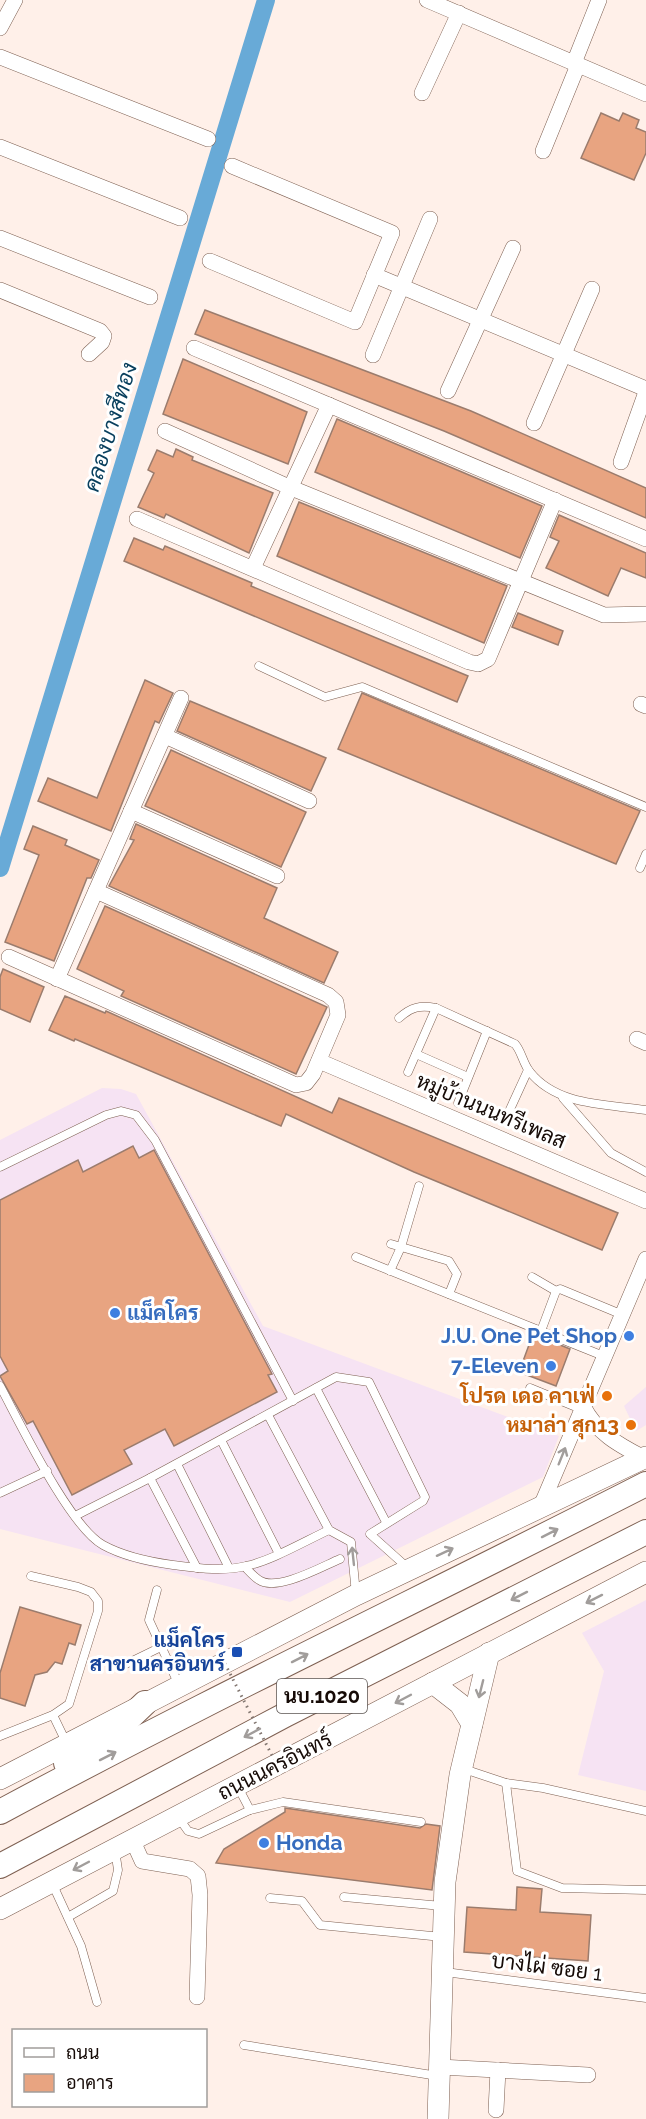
<svg xmlns="http://www.w3.org/2000/svg" width="646" height="2119" font-family="Raleway,Sarabun,sans-serif">
  <style>
    .commercial { fill: #f6e3f3 }
    .lines { fill: none; stroke-linecap: round; stroke-linejoin: round }
    .canal { stroke: #68aad7; stroke-width: 18 }
    .building { fill: #e8a481; stroke: #9b7c6d; stroke-width: 1.5 }
    .lane-casing { stroke: #7e6052; stroke-width: 9 }
    .street-casing { stroke: #7e6052; stroke-width: 16 }
    .secondary-casing { stroke: #7e6052; stroke-width: 22 }
    .primary-casing { stroke: #7e6052; stroke-width: 26 }
    .lane { stroke: #fff; stroke-width: 8 }
    .street { stroke: #fff; stroke-width: 15 }
    .secondary { stroke: #fff; stroke-width: 21 }
    .primary { stroke: #fff; stroke-width: 24 }
    .path-bridge { stroke: #827670; stroke-width: 3; stroke-dasharray: 1.5 4.5; stroke-linecap: butt }
    .oneway { stroke: #a19d9b }
    .shop-dot { fill: #3f7fe0; stroke: #fff; stroke-width: 2 }
    .food-dot { fill: #e8710a; stroke: #fff; stroke-width: 2 }
    .transit-dot { fill: #1a4fb4; stroke: #fff; stroke-width: 2 }
    .labels { text-anchor: middle; stroke-width: 6; stroke-linejoin: round; paint-order: stroke }
    .shield { fill: #fff; stroke: #5b5451; stroke-width: 1.5 }
    .shield-label { font-size: 20px; font-weight: bold; fill: #150a06 }
    .street-label { font-size: 21px; fill: #150a06; stroke: #fff }
    .shop-label { font-size: 21px; font-weight: bold; fill: #366cbe; stroke: #fff; text-anchor: start }
    .food-label { font-size: 21px; font-weight: bold; fill: #c56008; stroke: #fff; text-anchor: end }
    .transit-label { font-size: 21px; font-weight: bold; fill: #164399; stroke: #fff; text-anchor: end }
    .water-label { font-size: 22px; font-style: italic; fill: #083f5d; stroke: #fff }
  </style>
  <rect width="100%" height="100%" fill="#fff0e9"/>
  <g class="commercial">
    <path d="M102,1088L121,1089L136,1094L263,1326L559,1436L543,1477L290,1602L0,1529V1140Z"/>
    <path d="M646,1387V1425L636,1431L624,1406Z"/>
    <path d="M646,1600V1791L578,1775L604,1671L582,1633Z"/>
  </g>
  <g class="lines">
    <path class="canal" d="M0,868L266,0"/>
  </g>
  <g class="building">
    <path d="M601,113L619,121L623,113L639,120L636,128L646,132V153L634,180L581,158Z"/>
    <path d="M205,310L471,411L646,488V518L444,431L195,334Z"/>
    <path d="M183,359L307,412L288,464L163,414Z"/>
    <path d="M337,419L542,506L520,558L315,472Z"/>
    <path d="M176,449L193,457L192,460L273,493L249,553L166,514L164,518L138,507L154,473L148,470L157,450L173,457Z"/>
    <path d="M299,502L507,586L484,643L277,556Z"/>
    <path d="M559,515L646,553V578L621,568L608,596L546,568L559,541L550,537Z"/>
    <path d="M134,538L163,550L165,546L252,583L251,586L468,676L457,702L124,561Z"/>
    <path d="M518,613L563,631L558,645L512,627Z"/>
    <path d="M145,680L173,693L159,723L155,721L111,831L38,801L48,778L97,798Z"/>
    <path d="M362,693L640,811L616,864L338,749Z"/>
    <path d="M190,701L326,758L311,791L177,731Z"/>
    <path d="M171,750L306,812L281,867L145,806Z"/>
    <path d="M136,824L277,888L264,918L338,952L324,983L109,886L134,840L130,839Z"/>
    <path d="M33,826L67,840L65,845L99,860L91,878H87L54,961L5,942L39,855L24,849Z"/>
    <path d="M105,906L327,1007L296,1074L121,996L124,991L77,969Z"/>
    <path d="M3,969L44,987L30,1022L0,1009V977Z"/>
    <path d="M65,996L105,1013L106,1011L332,1113L339,1098L618,1213L602,1250L414,1172L286,1114L281,1126L75,1039L74,1041L49,1030Z"/>
    <path d="M133,1146L139,1158L154,1150L272,1374L268,1375L277,1392L174,1446L165,1429L124,1450L132,1464L72,1495L33,1421L27,1424L0,1376L8,1371L0,1356V1200L78,1160L83,1172Z"/>
    <path d="M533,1334L570,1349L556,1386L519,1372Z"/>
    <path d="M20,1607L81,1625L75,1645L69,1643L62,1664L55,1662L47,1672L35,1675L25,1706L0,1698V1673Z"/>
    <path d="M285,1808L420,1828L426,1824L440,1826L432,1890L216,1863L224,1849L285,1812Z"/>
    <path d="M517,1887L542,1889L540,1912L591,1915L588,1961L464,1952L467,1907L516,1910Z"/>
  </g>
  <g class="lines">
    <g class="lane-casing">
      <g id="lane">
        <path d="M259,666L325,697L362,687L646,807"/>
        <path d="M640,868L646,854"/>
        <path d="M399,1018C411,1007 420,1005 436,1008L515,1044C522,1052 523,1064 530,1072C557,1106 606,1104 646,1110"/>
        <path d="M416,1054L468,1077"/>
        <path d="M408,1072L436,1008"/>
        <path d="M563,1098L611,1153L646,1172"/>
        <path d="M458,1103L487,1031"/>
        <path d="M506,1118L528,1070"/>
        <path d="M0,1167L106,1115L121,1111L136,1115L155,1140L293,1401"/>
        <path d="M391,1244L449,1261L457,1274L449,1294"/>
        <path d="M356,1257L606,1357"/>
        <path d="M390,1271L401,1247L419,1186"/>
        <path d="M532,1277L556,1291"/>
        <path d="M541,1331L556,1291L560,1289L623,1315"/>
        <path d="M0,1386C20,1423 69,1526 103,1545C123,1556 151,1562 173,1565C197,1568 222,1572 246,1566C271,1561 305,1541 329,1530"/>
        <path d="M316,1388L386,1522"/>
        <path d="M530,1388L581,1409"/>
        <path d="M268,1415L329,1530L351,1542L356,1594"/>
        <path d="M221,1440L278,1552"/>
        <path d="M177,1464L229,1568"/>
        <path d="M150,1478L197,1568"/>
        <path d="M0,1493L47,1471"/>
        <path d="M75,1516L150,1478L336,1377L369,1382L425,1497L423,1501L370,1534L409,1569"/>
        <path d="M245,1567C249,1571 254,1577 259,1580C277,1592 321,1567 340,1559"/>
        <path d="M157,1590L149,1620L179,1685"/>
        <path d="M126,1664L161,1647"/>
        <path d="M53,1715L66,1742"/>
        <path d="M0,1736L53,1715L69,1704L98,1611V1601L91,1592L78,1587L31,1576"/>
        <path d="M464,1769L506,1783L543,1788L646,1811"/>
        <path d="M506,1783L517,1871L562,1888L646,1890"/>
        <path d="M238,1787L250,1810"/>
        <path d="M178,1817L188,1831L199,1834L250,1810L283,1802L421,1822"/>
        <path d="M52,1883L81,1946L97,2002"/>
        <path d="M344,1897L442,1906"/>
        <path d="M270,1898L302,1901L320,1925L442,1937"/>
        <path d="M68,1917L113,1891L118,1870L115,1850"/>
        <path d="M445,1972L646,1998"/>
        <path d="M244,2045L438,2076"/>
      </g>
    </g>
    <g class="street-casing">
      <g id="street">
        <path d="M427,0L646,94"/>
        <path d="M0,28L15,0"/>
        <path d="M0,57L208,139"/>
        <path d="M574,63L599,0"/>
        <path d="M422,93L459,13"/>
        <path d="M0,147L180,218"/>
        <path d="M543,151L578,65"/>
        <path d="M0,238L150,297"/>
        <path d="M210,261L355,322L392,233L232,166"/>
        <path d="M374,275L646,389"/>
        <path d="M0,290L100,331L104,336L102,342L89,354"/>
        <path d="M194,348L646,539"/>
        <path d="M373,355L430,219"/>
        <path d="M448,391L513,248"/>
        <path d="M534,423L592,289"/>
        <path d="M165,431L289,487L604,615L646,614"/>
        <path d="M621,462L646,392"/>
        <path d="M137,519L469,662L478,664L488,659L555,500"/>
        <path d="M253,568L329,405"/>
        <path d="M641,704L646,706"/>
        <path d="M165,736L309,801"/>
        <path d="M131,811L277,876"/>
        <path d="M9,957L296,1085L306,1083L313,1074L338,1015L336,1002L328,995L96,891"/>
        <path d="M57,979L181,698"/>
        <path d="M637,1039L646,1043"/>
        <path d="M319,1061L646,1201"/>
        <path d="M583,1406C597,1433 617,1444 644,1458"/>
        <path d="M541,1506L646,1259"/>
        <path d="M132,1839L142,1861L190,1869L198,1876L200,1895L197,1997"/>
        <path d="M440,2067L588,2075"/>
        <path d="M496,2110L498,2070"/>
      </g>
    </g>
    <g class="secondary-casing">
      <g id="secondary">
        <path d="M433,1683L460,1704L472,1724"/>
        <path d="M0,1779L356,1595L646,1457"/>
        <path d="M0,1909L646,1572"/>
        <path d="M438,2119L445,1882L460,1775L489,1653"/>
      </g>
    </g>
    <g class="primary-casing">
      <g id="primary">
        <path d="M66,1763L123,1724L145,1703"/>
        <path d="M0,1812C213,1697 431,1594 646,1484"/>
        <path d="M0,1866L285,1715L646,1532"/>
      </g>
    </g>
    <use href="#lane" class="lane"/>
    <use href="#street" class="street"/>
    <use href="#secondary" class="secondary"/>
    <use href="#primary" class="primary"/>
    <path class="path-bridge" d="M222,1658L281,1773"/>
  </g>
  <defs><path id="oneway-shaft" d="M-6 0H5M1.5-3L5.5 0L1.5 3" fill="none" stroke-width="1.6" stroke-linecap="round" stroke-linejoin="round" transform="scale(1.5)"/></defs>
  <g class="oneway">
    <use href="#oneway-shaft" transform="translate(562 1456) rotate(-68)"/>
    <use href="#oneway-shaft" transform="translate(550 1533) rotate(-27)"/>
    <use href="#oneway-shaft" transform="translate(445 1552) rotate(-25)"/>
    <use href="#oneway-shaft" transform="translate(353 1556) rotate(-96)"/>
    <use href="#oneway-shaft" transform="translate(519 1596) rotate(153)"/>
    <use href="#oneway-shaft" transform="translate(594 1599) rotate(153)"/>
    <use href="#oneway-shaft" transform="translate(300 1658) rotate(-27)"/>
    <use href="#oneway-shaft" transform="translate(481 1689) rotate(104)"/>
    <use href="#oneway-shaft" transform="translate(403 1699) rotate(152)"/>
    <use href="#oneway-shaft" transform="translate(252 1733) rotate(152)"/>
    <use href="#oneway-shaft" transform="translate(108 1756) rotate(-27)"/>
    <use href="#oneway-shaft" transform="translate(81 1866) rotate(152)"/>
  </g>
  <g class="shop-dot">
    <circle cx="115" cy="1313" r="6"/>
    <circle cx="629" cy="1336" r="6"/>
    <circle cx="551" cy="1366" r="6"/>
    <circle cx="264" cy="1843" r="6"/>
  </g>
  <g class="food-dot">
    <circle cx="607" cy="1396" r="6"/>
    <circle cx="631" cy="1425" r="6"/>
  </g>
  <rect class="transit-dot" x="231" y="1646" width="12" height="12" rx="3"/>
  <g class="labels">
    <rect class="shield" x="277" y="1679" width="90" height="34" rx="4.5"/>
    <g class="shield-label">
      <text x="322" y="1703">นบ.1020</text>
    </g>
    <g class="street-label">
      <text transform="translate(491 1111) rotate(23)" y="7">หมู่บ้านนนทรีเพลส</text>
      <text transform="translate(275 1766) rotate(-27)" y="7">ถนนนครอินทร์</text>
      <text transform="translate(547 1967) rotate(7)" y="7">บางไผ่ ซอย 1</text>
    </g>
    <g class="shop-label">
      <text x="127" y="1320">แม็คโคร</text>
      <text x="617" y="1343" text-anchor="end">J.U. One Pet Shop</text>
      <text x="539" y="1373" text-anchor="end">7-Eleven</text>
      <text x="276" y="1850">Honda</text>
    </g>
    <g class="food-label">
      <text x="595" y="1403">โปรด เดอ คาเฟ่</text>
      <text x="619" y="1432">หมาล่า สุก13</text>
    </g>
    <g class="transit-label">
      <text x="225" y="1647">แม็คโคร<tspan x="225" dy="24">สาขานครอินทร์</tspan></text>
    </g>
    <g class="water-label">
      <text transform="translate(110 427) rotate(-73)" y="8">คลองบางสีทอง</text>
    </g>
  </g>
  <rect x="12" y="2029" width="195" height="78" fill="#ffffff" stroke="#a19d9b" stroke-width="1.5"/>
  <rect x="24" y="2048" width="30" height="9" fill="#ffffff" stroke="#a19d9b" stroke-width="1.5"/>
  <text x="66" y="2059" font-size="18" fill="#150a06">ถนน</text>
  <rect x="24" y="2074" width="30" height="18" fill="#e8a481" stroke="#a19d9b" stroke-width="1.5"/>
  <text x="66" y="2089" font-size="18" fill="#150a06">อาคาร</text>
</svg>
